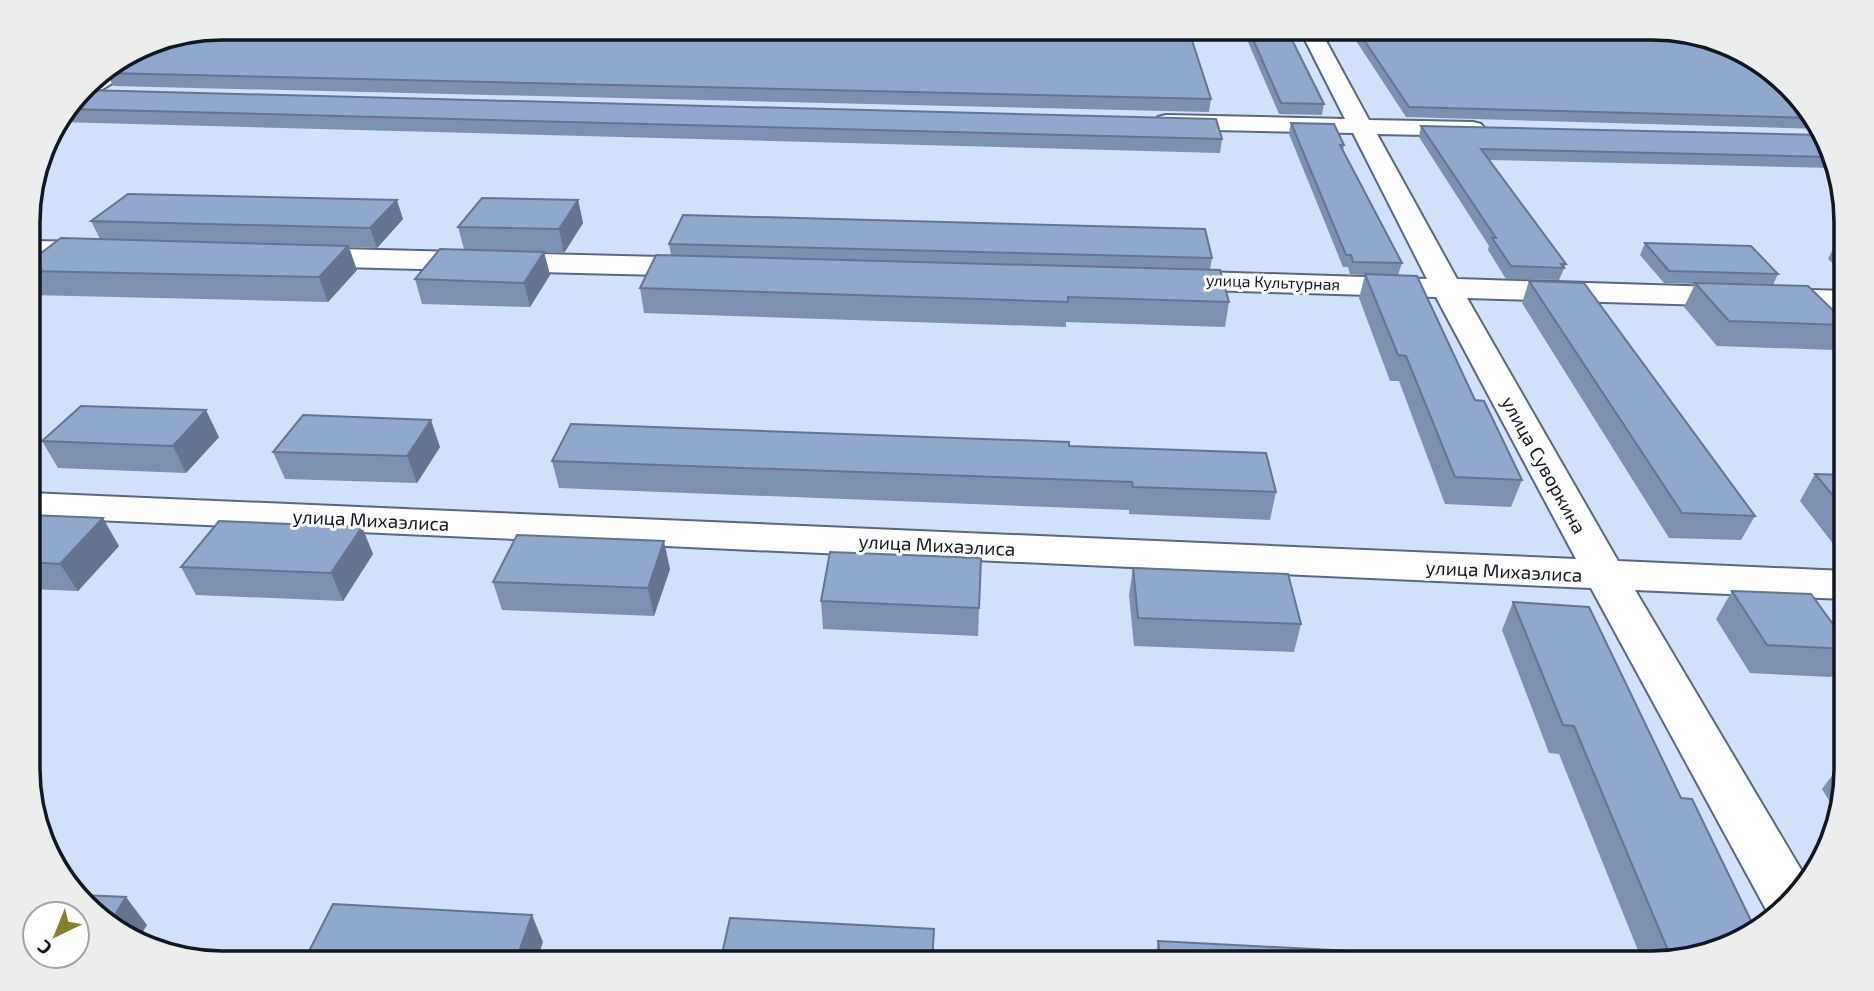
<svg xmlns="http://www.w3.org/2000/svg" width="1874" height="991" font-family="'Exo 2',sans-serif">
  <style>
    .lines { fill: none; stroke-linecap: round; stroke-linejoin: round }
    .minor-casing { stroke: #586883; stroke-width: 4 }
    .minor { fill: #fff; fill-rule: evenodd }
    .wall { fill: #7c90b1 }
    .shaded-wall { fill: #657590 }
    .building { fill: #90a7ce; stroke: #657590; stroke-width: 2 }
    .labels { text-anchor: middle; stroke-width: 6; stroke-linejoin: round; paint-order: stroke }
    .far-street-label { font-size: 16px; fill: #121822; stroke: #fff }
    .street-label { font-size: 19px; fill: #121822; stroke: #fff }
    .rim { fill: none; stroke: #121822; stroke-width: 3.5 }
  </style>
  <rect width="100%" height="100%" fill="#d2e1fa"/>
  <g class="lines">
    <g class="minor-casing">
      <g id="minor">
        <path d="M1299,28H1319L1369,120L1473,122L1481,124L1485,129L1481,134L1473,136L1377,134L1457,279L1845,291V309L1467,298L1618,561L1845,571V599L1635,590L1806,878L1772,916L1769,915L1591,588L29,517V493L1576,559L1436,297L1172,289L1161,286L1157,280L1161,274L1172,271L1427,279L1353,133L1166,129L1158,127L1154,122L1158,117L1166,115L1345,119Z"/>
        <path d="M181,36L179,42L91,96L79,97C104,64 141,44 181,36Z"/>
        <path d="M29,241L97,242L107,245L111,251L107,257L97,260L29,259Z"/>
        <path d="M300,248L702,258L712,261L717,267L712,273L702,276L300,266L290,263L286,257L290,251Z"/>
      </g>
    </g>
    <use href="#minor" class="minor"/>
  </g>
  <g class="wall">
    <path d="M1242,28H1286L1324,104L1322,115L1279,114Z"/>
    <path d="M1350,28H1652L1813,114L1819,129L1406,117L1349,30Z"/>
    <path d="M107,73L1211,99L1209,112L113,86Z"/>
    <path d="M84,90L1222,139L1220,153L59,122Z"/>
    <path d="M1291,123L1344,145L1343,151L1402,263L1398,275L1522,480L1511,507L1445,504L1399,381H1390L1359,298L1365,275L1350,274L1348,267H1343L1289,134Z"/>
    <path d="M1421,126L1821,135L1833,168L1489,160L1566,264L1559,280L1506,279L1488,250L1489,246L1419,137Z"/>
    <path d="M578,200L583,223L564,253L544,252L550,275L530,307L422,304L415,279L464,249L458,227Z"/>
    <path d="M403,219L377,248L349,247L357,270L328,302L30,295L29,293V262L100,239L91,221Z"/>
    <path d="M1838,239H1844L1845,274L1828,259Z"/>
    <path d="M1645,243L1778,274L1773,285L1845,322V332L1834,350L1717,346L1684,307L1695,284L1664,283L1640,255Z"/>
    <path d="M669,244L1212,258L1210,270L1229,302L1225,327L1066,322V327L644,313L640,288L671,255Z"/>
    <path d="M1529,281L1755,516L1741,540L1669,538L1522,303Z"/>
    <path d="M219,437L186,473L58,468L42,441Z"/>
    <path d="M1069,446L1276,492L1270,520L1129,514V510L559,488L552,461Z"/>
    <path d="M440,447L417,483L285,479L273,452Z"/>
    <path d="M1815,474L1845,475V545H1834L1800,501Z"/>
    <path d="M29,515L119,546L78,591L29,589Z"/>
    <path d="M362,527L373,554L343,601L196,595L181,567Z"/>
    <path d="M981,558L978,636L823,629L821,601Z"/>
    <path d="M1133,568L1301,624L1294,652L1134,646L1129,595Z"/>
    <path d="M670,569L654,616L502,610L493,582Z"/>
    <path d="M1732,591L1846,642V656L1831,677L1750,673L1716,619Z"/>
    <path d="M1513,602L1681,798L1756,931L1664,963H1643L1559,754L1549,753L1502,630Z"/>
    <path d="M1843,761H1846V769L1836,812L1822,789Z"/>
    <path d="M1158,941L1373,963H1154Z"/>
  </g>
  <g class="shaded-wall">
    <path d="M397,200L403,219L377,248L370,228Z"/>
    <path d="M578,200L583,223L564,253L559,229Z"/>
    <path d="M348,246L357,270L328,302L319,277Z"/>
    <path d="M544,252L550,275L530,307L524,283Z"/>
    <path d="M206,410L219,437L186,473L173,446Z"/>
    <path d="M431,420L440,447L417,483L407,456Z"/>
    <path d="M103,518L119,546L78,591L60,564Z"/>
    <path d="M362,527L373,554L343,601L331,573Z"/>
    <path d="M664,541L670,569L654,616L648,588Z"/>
    <path d="M126,897L147,925L136,943L111,921Z"/>
    <path d="M532,915L543,942L536,963H515Z"/>
    <path d="M934,929V963H932Z"/>
  </g>
  <g class="building">
    <path d="M222,28H1188L1211,99L107,73L163,40Z"/>
    <path d="M1248,28H1286L1324,104L1281,103Z"/>
    <path d="M1356,28H1652L1738,48L1813,114L1815,118L1409,107Z"/>
    <path d="M84,90L1216,119L1222,139L69,109Z"/>
    <path d="M1291,123L1334,124L1344,145H1340L1402,263L1353,262L1351,255H1346Z"/>
    <path d="M1421,126L1821,135L1829,157L1481,149L1566,264H1561L1564,268L1511,266L1492,238H1496Z"/>
    <path d="M128,194L397,200L370,228L91,221Z"/>
    <path d="M482,198L578,200L559,229L458,227Z"/>
    <path d="M683,215L1205,229L1212,258L669,244Z"/>
    <path d="M61,238L348,246L319,277L29,271V262Z"/>
    <path d="M1838,239H1844L1845,245Z"/>
    <path d="M1645,243L1751,246L1778,274L1669,271Z"/>
    <path d="M440,249L544,252L524,283L415,279Z"/>
    <path d="M656,255L1220,270L1229,302L1068,297V302L640,288Z"/>
    <path d="M1365,274L1417,276L1475,400L1484,401L1522,480L1455,477L1406,356L1398,355Z"/>
    <path d="M1529,281L1584,283L1755,516L1682,513Z"/>
    <path d="M1695,283L1808,286L1845,322V325L1729,321Z"/>
    <path d="M81,406L206,410L173,446L42,441Z"/>
    <path d="M303,415L431,420L407,456L273,452Z"/>
    <path d="M571,424L1069,442V446L1266,453L1276,492L1133,487L1132,482L552,461Z"/>
    <path d="M1815,474L1845,475V510Z"/>
    <path d="M29,515L103,518L60,564L29,562Z"/>
    <path d="M219,521L362,527L331,573L181,567Z"/>
    <path d="M517,535L664,541L648,588L493,582Z"/>
    <path d="M830,552L981,558L979,608L821,601Z"/>
    <path d="M1133,568L1288,574L1301,624L1138,618Z"/>
    <path d="M1732,591L1811,594L1846,642V649L1767,645Z"/>
    <path d="M1513,602L1589,607L1681,798L1692,799L1756,931L1672,960L1574,726L1563,725Z"/>
    <path d="M81,895L126,897L111,921Z"/>
    <path d="M333,904L532,915L515,963H303Z"/>
    <path d="M730,918L934,929L932,963H720Z"/>
    <path d="M1158,941L1370,952L1373,963H1161Z"/>
  </g>
  <g class="labels">
    <g class="far-street-label">
      <text transform="translate(1273 282) rotate(2)" y="6">улица Культурная</text>
    </g>
    <g class="street-label">
      <text transform="translate(1544 465) rotate(61)" y="7">улица Суворкина</text>
      <text transform="translate(371 520) rotate(3)" y="7">улица Михаэлиса</text>
      <text transform="translate(937 545) rotate(3)" y="7">улица Михаэлиса</text>
      <text transform="translate(1504 571) rotate(3)" y="7">улица Михаэлиса</text>
    </g>
  </g>
  <path d="M0 0H1874V991H0ZM222 40H1652A182 182 0 0 1 1834 222V769A182 182 0 0 1 1652 951H222A182 182 0 0 1 40 769V222A182 182 0 0 1 222 40Z" fill="#eceded" fill-rule="evenodd"/>
  <path class="rim" d="M222 40H1652A182 182 0 0 1 1834 222V769A182 182 0 0 1 1652 951H222A182 182 0 0 1 40 769V222A182 182 0 0 1 222 40Z"/>
  <g transform="translate(56 935) rotate(223)"><circle r="33" fill="#ffffff" stroke="#a0a3a7" stroke-width="2"/>
  <path d="M0-5L12 26L0 18L-12 26Z" fill="#868129"/>
  <text y="-10" font-size="19" font-weight="bold" text-anchor="middle" fill="#121822">С</text>
  </g>
</svg>
